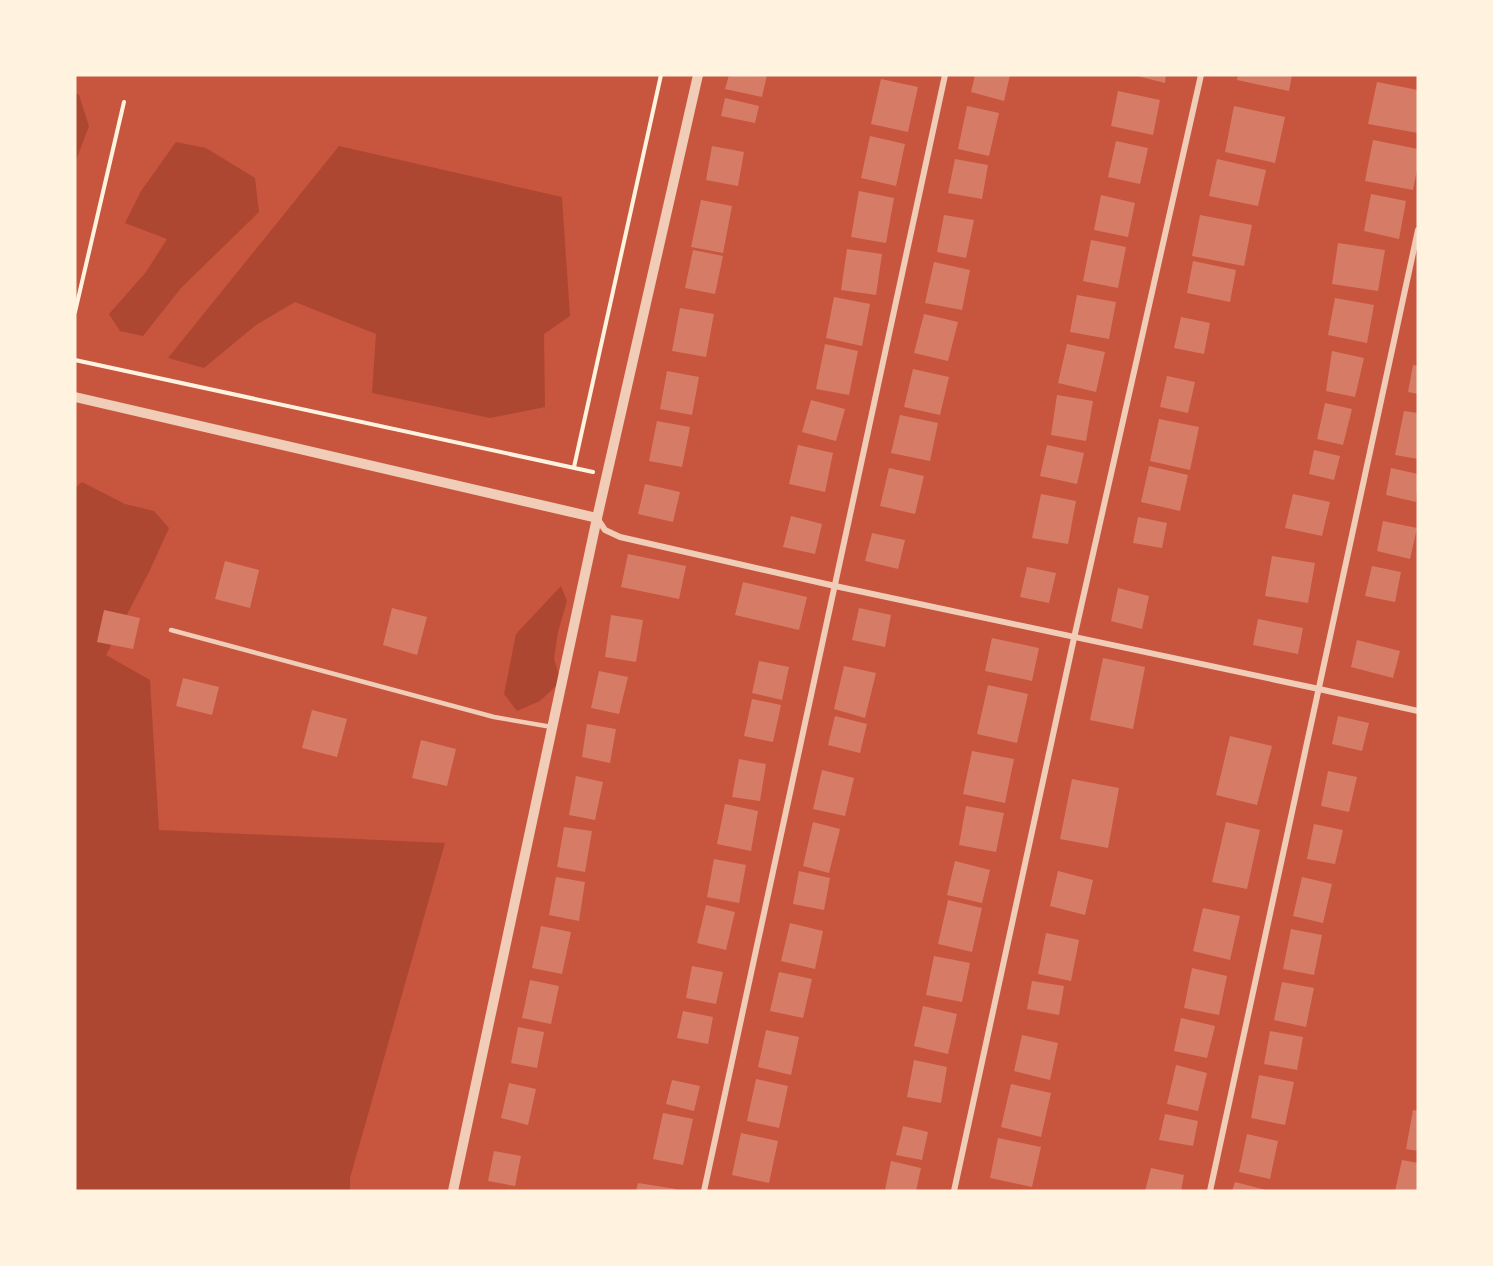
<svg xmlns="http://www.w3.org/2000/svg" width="1493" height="1266" font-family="Montserrat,sans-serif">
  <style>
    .green { fill: #ae4732 }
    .building { fill: #d67c66 }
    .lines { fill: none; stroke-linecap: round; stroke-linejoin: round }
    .path { stroke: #fff3e0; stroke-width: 4 }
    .service { stroke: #f1ccb7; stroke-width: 4.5 }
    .minor { stroke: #f1ccb7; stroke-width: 6 }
    .tertiary { stroke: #f1ccb7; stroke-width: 10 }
  </style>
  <rect width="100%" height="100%" fill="#c8553d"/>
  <g class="green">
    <path d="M75,93L79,95L89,126L75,163Z"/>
    <path d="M176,142L206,148L255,178L259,212L181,288L143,336L120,331L109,314L146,272L167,239L125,223L141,191Z"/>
    <path d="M339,146L562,197L570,316L544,334L545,407L490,418L372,393L376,334L295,302L256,325L204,368L168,358Z"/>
    <path d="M82,482L125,504L154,511L169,528L150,570L106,655L150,680L159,830L445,843L350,1178V1191H75V488Z"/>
    <path d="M561,586L567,601L558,632L554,659L561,681L540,701L517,711L504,694L516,634Z"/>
  </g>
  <g class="building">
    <path d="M729,75H767L762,97L725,89Z"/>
    <path d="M975,75H1010L1004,101L971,92Z"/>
    <path d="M1133,75H1166L1165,83Z"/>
    <path d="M1238,75H1292L1289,91L1237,80Z"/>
    <path d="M881,79L918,87L908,132L871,124Z"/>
    <path d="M1377,82L1418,90V133L1368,124Z"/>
    <path d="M1118,91L1160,100L1153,135L1111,126Z"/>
    <path d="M725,98L759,106L755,123L721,116Z"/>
    <path d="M967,106L999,113L989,156L958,149Z"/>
    <path d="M1234,106L1285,117L1275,163L1225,152Z"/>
    <path d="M870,136L905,144L896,186L861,178Z"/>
    <path d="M1373,140L1418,149V165L1413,190L1365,181Z"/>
    <path d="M1116,141L1148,148L1140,184L1108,177Z"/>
    <path d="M712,146L744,152L738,186L706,180Z"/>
    <path d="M955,159L988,165L982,199L948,193Z"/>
    <path d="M1217,159L1266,170L1258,206L1209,196Z"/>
    <path d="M859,191L894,198L886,243L851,237Z"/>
    <path d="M1371,194L1406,201L1399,239L1364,231Z"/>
    <path d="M1101,195L1135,203L1128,237L1094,230Z"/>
    <path d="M701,200L732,206L723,253L691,247Z"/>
    <path d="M944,215L974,220L966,258L937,252Z"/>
    <path d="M1200,215L1252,225L1244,266L1192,256Z"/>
    <path d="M1091,240L1126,247L1118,288L1083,281Z"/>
    <path d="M1338,243L1385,250L1378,291L1332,284Z"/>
    <path d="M847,249L882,254L876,295L841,290Z"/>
    <path d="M693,250L723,256L715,294L685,288Z"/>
    <path d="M1193,261L1236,270L1230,302L1187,293Z"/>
    <path d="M934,262L970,270L962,310L925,303Z"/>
    <path d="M1077,295L1116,302L1109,339L1070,332Z"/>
    <path d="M834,297L870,304L862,346L826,338Z"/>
    <path d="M1335,298L1374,305L1367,343L1328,335Z"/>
    <path d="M680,308L714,314L706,357L672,351Z"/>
    <path d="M924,314L958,322L948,361L914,353Z"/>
    <path d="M1181,317L1210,323L1204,354L1174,348Z"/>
    <path d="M825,344L858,351L849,395L816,389Z"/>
    <path d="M1067,344L1105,352L1096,392L1058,383Z"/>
    <path d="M1332,351L1364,358L1355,397L1326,391Z"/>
    <path d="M1413,365L1418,366V394L1408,392Z"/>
    <path d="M913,369L949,377L940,415L904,407Z"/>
    <path d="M667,371L699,377L692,415L660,409Z"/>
    <path d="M1167,376L1195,382L1188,413L1160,407Z"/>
    <path d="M1057,395L1093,401L1086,441L1051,435Z"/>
    <path d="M811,400L845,409L836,441L802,432Z"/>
    <path d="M1325,403L1352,409L1343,445L1317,439Z"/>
    <path d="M1404,411L1418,413V459L1395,455Z"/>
    <path d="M900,415L938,423L930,461L891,453Z"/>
    <path d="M1159,419L1199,427L1190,470L1150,461Z"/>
    <path d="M657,421L690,427L682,467L649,461Z"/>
    <path d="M798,445L833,453L825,492L789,484Z"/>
    <path d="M1047,445L1084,453L1077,484L1040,476Z"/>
    <path d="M1314,450L1340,456L1334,480L1309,474Z"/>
    <path d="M1149,466L1188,475L1180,511L1141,502Z"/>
    <path d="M889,468L924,476L915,514L880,506Z"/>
    <path d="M1391,468L1418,474L1416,502L1386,495Z"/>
    <path d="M645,484L680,492L673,522L638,514Z"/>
    <path d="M1041,494L1076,501L1068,544L1032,538Z"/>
    <path d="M1293,494L1330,502L1322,536L1285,528Z"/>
    <path d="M791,516L822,524L815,554L783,547Z"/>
    <path d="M1138,517L1167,523L1162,548L1133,543Z"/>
    <path d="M1383,521L1417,528L1410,559L1377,551Z"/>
    <path d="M872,533L905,540L898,569L865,561Z"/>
    <path d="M628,554L686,566L679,599L621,587Z"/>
    <path d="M1272,556L1315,563L1308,603L1265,596Z"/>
    <path d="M225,561L259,570L250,608L215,599Z"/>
    <path d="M1372,566L1401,572L1395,602L1365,596Z"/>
    <path d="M1027,567L1056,573L1049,603L1020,597Z"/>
    <path d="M743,582L807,597L799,630L735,615Z"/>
    <path d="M1118,588L1149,596L1142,629L1111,621Z"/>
    <path d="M392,608L427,617L417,655L383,645Z"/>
    <path d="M859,608L891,615L885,647L852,640Z"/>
    <path d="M104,610L140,618L133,649L97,642Z"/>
    <path d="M611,615L643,620L636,662L605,657Z"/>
    <path d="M1258,619L1303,628L1298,654L1253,645Z"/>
    <path d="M992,638L1039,648L1032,681L985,671Z"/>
    <path d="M1357,640L1400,651L1393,678L1351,667Z"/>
    <path d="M1103,658L1145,667L1133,729L1090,720Z"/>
    <path d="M759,661L789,667L782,700L752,693Z"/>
    <path d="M844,666L876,673L865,718L834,709Z"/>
    <path d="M599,671L628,677L619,714L591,708Z"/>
    <path d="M183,678L219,687L212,715L176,706Z"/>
    <path d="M988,685L1028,694L1017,743L977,734Z"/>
    <path d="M752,699L781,705L773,742L744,736Z"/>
    <path d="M312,710L347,719L337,757L302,748Z"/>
    <path d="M835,716L867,724L860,753L828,745Z"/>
    <path d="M1338,716L1369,723L1362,751L1332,744Z"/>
    <path d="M587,724L616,729L610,763L582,757Z"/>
    <path d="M1230,736L1272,746L1257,805L1216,795Z"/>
    <path d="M421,740L456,749L447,786L412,778Z"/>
    <path d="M972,751L1014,759L1005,803L963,794Z"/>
    <path d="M739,759L766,764L760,801L732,797Z"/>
    <path d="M822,770L854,778L845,816L813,809Z"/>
    <path d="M1328,771L1357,777L1349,812L1321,806Z"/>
    <path d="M576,776L603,782L595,820L569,815Z"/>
    <path d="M1072,779L1119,788L1108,848L1060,839Z"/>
    <path d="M725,804L758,811L751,851L717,844Z"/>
    <path d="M966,806L1004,813L996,852L959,845Z"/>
    <path d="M813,822L840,829L829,873L803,866Z"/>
    <path d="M1226,822L1260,830L1247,889L1212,882Z"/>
    <path d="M1314,824L1343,830L1335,864L1307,859Z"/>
    <path d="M564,827L592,831L585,872L557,867Z"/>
    <path d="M714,859L746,865L739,903L707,897Z"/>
    <path d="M955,861L990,870L982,903L947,895Z"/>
    <path d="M799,871L830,878L824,910L793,904Z"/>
    <path d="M1058,871L1093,880L1085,915L1050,906Z"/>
    <path d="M556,877L585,882L579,921L549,915Z"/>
    <path d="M1302,877L1332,884L1323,923L1293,916Z"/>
    <path d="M948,900L982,908L972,952L938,944Z"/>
    <path d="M706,905L735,912L726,950L697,943Z"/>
    <path d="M1203,908L1240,916L1230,960L1193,951Z"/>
    <path d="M790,923L823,931L815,969L781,961Z"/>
    <path d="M541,926L571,932L562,974L532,968Z"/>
    <path d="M1291,929L1322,935L1314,975L1283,969Z"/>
    <path d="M1046,933L1079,940L1071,981L1038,974Z"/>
    <path d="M934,956L970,963L962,1002L926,995Z"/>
    <path d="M692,966L723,972L716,1004L686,998Z"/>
    <path d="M1192,968L1227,976L1219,1015L1184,1008Z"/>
    <path d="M779,972L812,979L803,1018L770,1011Z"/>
    <path d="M530,980L559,986L551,1024L522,1018Z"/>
    <path d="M1032,981L1064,986L1059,1015L1027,1009Z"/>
    <path d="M1282,982L1314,988L1306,1027L1274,1020Z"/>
    <path d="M923,1006L957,1014L948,1054L914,1046Z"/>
    <path d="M683,1011L713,1017L708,1044L677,1038Z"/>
    <path d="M1181,1018L1215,1026L1207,1058L1174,1051Z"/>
    <path d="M518,1027L544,1032L537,1068L511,1063Z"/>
    <path d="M766,1030L799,1037L791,1075L758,1067Z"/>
    <path d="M1270,1031L1303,1037L1297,1070L1264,1064Z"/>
    <path d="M1022,1035L1058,1043L1050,1080L1014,1071Z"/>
    <path d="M914,1060L947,1067L941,1103L907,1097Z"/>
    <path d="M1176,1065L1207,1073L1198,1111L1167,1104Z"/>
    <path d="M1259,1075L1294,1082L1285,1125L1251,1118Z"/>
    <path d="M756,1079L788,1086L779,1128L747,1121Z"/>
    <path d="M672,1080L700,1086L694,1111L666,1104Z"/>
    <path d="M509,1083L536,1089L528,1125L501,1118Z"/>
    <path d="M1011,1084L1051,1093L1041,1137L1001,1127Z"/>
    <path d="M1413,1110L1418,1111V1151L1406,1149Z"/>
    <path d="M663,1113L693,1119L683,1165L653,1159Z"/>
    <path d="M1165,1114L1198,1121L1193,1146L1159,1140Z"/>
    <path d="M903,1126L928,1132L922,1160L896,1155Z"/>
    <path d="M741,1133L778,1141L769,1183L732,1175Z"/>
    <path d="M1247,1134L1278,1141L1270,1179L1239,1172Z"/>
    <path d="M998,1138L1041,1147L1032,1187L990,1178Z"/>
    <path d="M494,1151L521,1156L515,1186L488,1181Z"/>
    <path d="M1402,1160L1418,1163V1191H1395Z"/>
    <path d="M891,1161L921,1168L916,1191L885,1190Z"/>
    <path d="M1151,1168L1184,1175L1181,1191H1145Z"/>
    <path d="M1235,1182L1266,1190V1191H1232Z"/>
    <path d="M638,1183L676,1189L675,1191H636Z"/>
  </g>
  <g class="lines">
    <g class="path">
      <path d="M75,312L124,102"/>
      <path d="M75,360L593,472"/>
      <path d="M574,467L661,75"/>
    </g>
    <path class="service" d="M171,630L494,717L552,727"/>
    <g class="minor">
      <path d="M597,518L605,530L620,537L835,586L1319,689L1418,711"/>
      <path d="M704,1191L945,75"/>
      <path d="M954,1191L1074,638L1201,75"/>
      <path d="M1210,1191L1418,230"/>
    </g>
    <g class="tertiary">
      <path d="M75,397L597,518"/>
      <path d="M453,1191L597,518L698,75"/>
    </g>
  </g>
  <rect width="1493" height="1266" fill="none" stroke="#fff3e0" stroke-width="153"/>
</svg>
